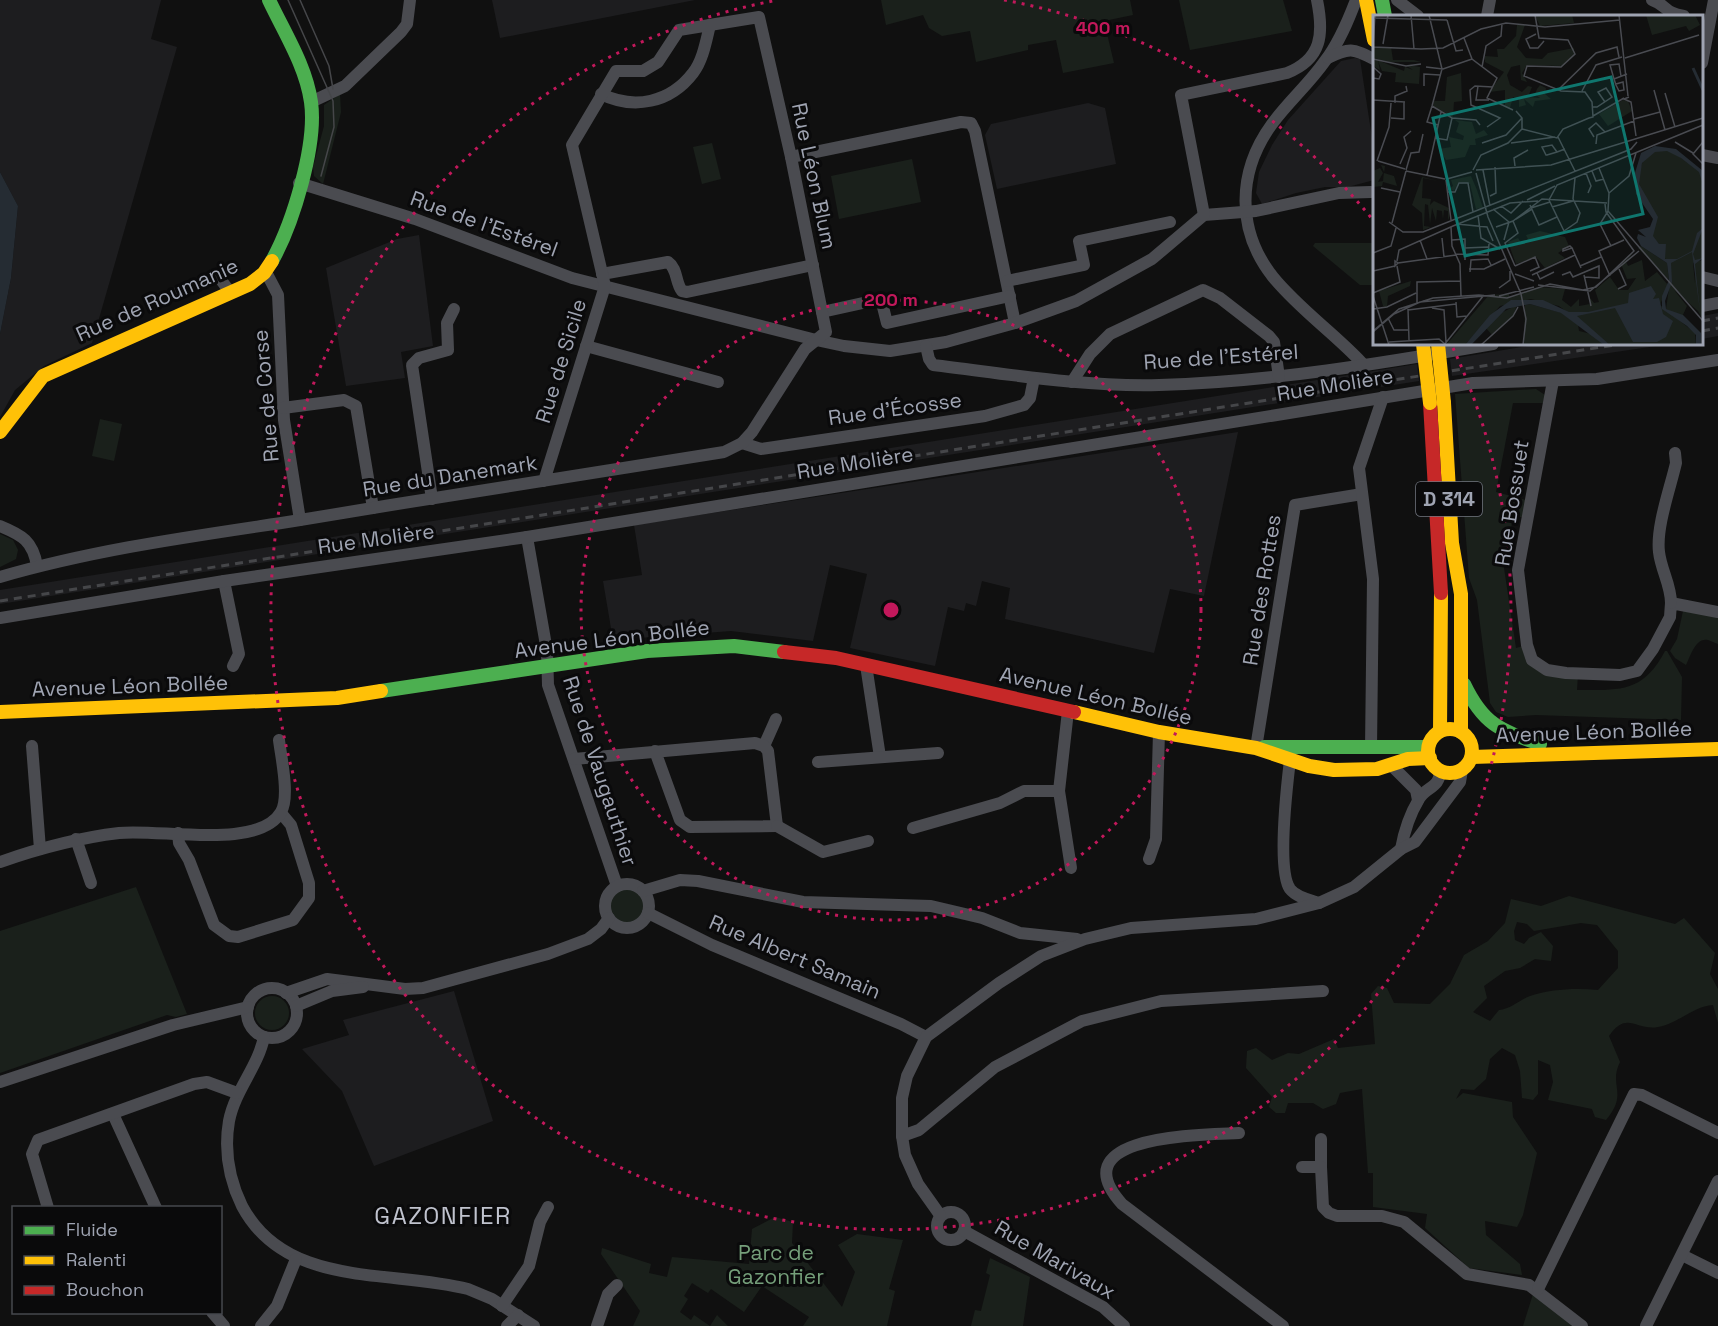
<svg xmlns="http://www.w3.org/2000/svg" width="1718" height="1326" font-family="'Space Grotesk',sans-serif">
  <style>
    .built { fill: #1d1d1f }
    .green { fill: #1a201b; fill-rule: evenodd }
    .water { fill: #252c33 }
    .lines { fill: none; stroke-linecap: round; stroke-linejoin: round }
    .street { stroke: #4a4b50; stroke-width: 12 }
    .fast { stroke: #4caf50; stroke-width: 14 }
    .slow { stroke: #ffc107; stroke-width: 14 }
    .jam { stroke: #c62828; stroke-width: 14 }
    .tram { stroke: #454649; stroke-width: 1.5 }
    .rail { stroke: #454649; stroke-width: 3; stroke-dasharray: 8 6; stroke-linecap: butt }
    .slow-bridge { stroke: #ffc107; stroke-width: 14 }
    .ring { fill: none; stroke: #c2185b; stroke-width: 3; stroke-dasharray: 3 6 }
    .labels { text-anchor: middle; stroke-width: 6; stroke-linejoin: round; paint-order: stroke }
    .shield { fill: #0a0a0b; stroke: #727680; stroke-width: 1.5 }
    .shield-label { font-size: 20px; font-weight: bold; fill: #9fa4b2 }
    .street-label { font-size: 21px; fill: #9fa4b2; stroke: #0a0a0b }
    .park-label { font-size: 21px; fill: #759f7a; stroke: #0a0a0b }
    .quarter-label { font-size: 24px; letter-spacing: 1.5px; fill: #c0c3ce; stroke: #0a0a0b }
    .inset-river { fill: none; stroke: #252c33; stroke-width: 3 }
    .inset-road { fill: none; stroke: #494b51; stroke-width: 1.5 }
    .view { fill: #0f766e; fill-opacity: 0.15; stroke: #0f766e; stroke-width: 3 }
    .inset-edge { fill: none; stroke: #9fa4b2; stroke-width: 3 }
    .centre { fill: #c2185b; stroke: #0a0a0b; stroke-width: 3 }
    .ring-label { font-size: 18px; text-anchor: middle; font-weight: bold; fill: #c2185b; stroke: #0a0a0b; stroke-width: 6; stroke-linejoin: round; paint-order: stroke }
  </style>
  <rect width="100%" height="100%" fill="#101010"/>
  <g class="built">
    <path d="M0,0H161L151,39L177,47L92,343L44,366L15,390L0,417V334L11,278L18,206L0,172Z"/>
    <path d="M492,0H695L500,38Z"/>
    <path d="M1355,58L1360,59L1374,151V180L1348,187H1325L1296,193L1262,204L1256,193L1259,172L1272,145L1288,120L1341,61Z"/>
    <path d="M1088,103L1105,108L1116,164L997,189L985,135L991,124Z"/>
    <path d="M419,235L433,346L401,352L405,378L346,386L326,268L397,239Z"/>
    <path d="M1718,313V336L1702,339V316Z"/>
    <path d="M1540,344H1670L1452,376L1450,359Z"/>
    <path d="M1417,364L1419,381L0,604V590Z"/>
    <path d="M1238,432L1204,596L1170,589L1154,653L1005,619L1010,588L982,581L976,606L966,603L964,611L948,607L935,666L850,648L867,574L830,565L813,641L731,631L613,640L603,581L642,575L634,525Z"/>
    <path d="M454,991L493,1121L374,1166L342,1091L302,1049L349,1035L343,1020Z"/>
  </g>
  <g class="green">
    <path d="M881,0H1130L1133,15L1104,21L1114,63L1063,73L1056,40L1028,45V50L976,62L970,31L942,36L929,28L923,15L886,25Z"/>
    <path d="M1179,0H1283L1292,31L1190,50Z"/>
    <path d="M340,94L341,112L323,184L314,176L313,167L324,126V105Z"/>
    <path d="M712,143L721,179L702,184L693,147Z"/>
    <path d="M912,159L921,202L839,219L831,176Z"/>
    <path d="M1315,243H1374V285H1360L1313,246Z"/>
    <path d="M1536,389L1545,395L1543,403H1513L1496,492L1526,500L1523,517H1513L1504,568L1516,648L1527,645L1532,660L1578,675L1577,690C1620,690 1643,693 1665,651H1667L1682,677L1681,720L1536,715L1508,717L1496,712L1490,703L1477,600L1469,578L1455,394Z"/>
    <path d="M100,419L122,424L114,461L92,456Z"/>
    <path d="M0,534L13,540L18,550L16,559L0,567Z"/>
    <path d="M1683,611L1718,617V644C1714,643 1712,641 1708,640C1695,637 1690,658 1686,665L1675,658L1670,651L1677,639Z"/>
    <circle cx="627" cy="906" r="22"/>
    <path d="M136,887L187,1014L176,1017L167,1015L0,1073V931Z"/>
    <path d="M1569,896L1675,924L1684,918L1715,953L1710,974L1718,989V1023L1713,1005C1694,1006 1679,1023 1658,1027C1636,1031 1627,1010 1609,1036L1620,1062C1608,1086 1629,1093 1606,1120L1595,1117L1592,1109L1548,1100L1553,1082L1550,1065L1538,1060V1094L1533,1100L1522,1098L1520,1071L1515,1055L1502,1048L1490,1059L1486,1079L1474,1090L1461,1089L1456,1099L1463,1093L1512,1102L1513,1117L1537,1153L1523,1215L1517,1227L1485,1221L1486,1235L1520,1264L1522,1275L1469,1268L1425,1228L1427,1214L1373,1207V1173H1368L1362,1089L1340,1093L1336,1104L1323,1109L1313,1103H1288L1285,1113H1276L1269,1107L1272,1097L1246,1068L1247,1051L1256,1048L1272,1060L1288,1053L1299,1054L1334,1039L1338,1048L1375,1044L1371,994L1378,986L1387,988L1394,1003L1430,1004L1450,984L1464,955L1488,941L1505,923L1511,899L1541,906ZM1517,922L1527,924L1534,931L1581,923L1597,925L1618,951V968L1598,990C1575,988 1552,989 1530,996C1519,1000 1511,1009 1499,1010L1490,1021L1473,1012L1487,998L1484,986L1505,971L1520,968L1535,959L1551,961L1553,946L1541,932L1529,938L1524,944L1515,940L1514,931Z"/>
    <circle cx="272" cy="1013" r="17"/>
    <path d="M775,1217L793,1222L792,1243L842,1307L855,1272L838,1245L857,1234L903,1240L889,1289L895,1291L887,1326H803L809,1317L762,1286L744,1312L711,1289L708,1293L692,1283L684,1296L688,1299L680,1312L691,1320L694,1315L710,1326L717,1315L728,1326H633L640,1311L601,1254L602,1248L651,1264L649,1273L667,1277L672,1257L749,1264L752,1229Z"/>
    <path d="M990,1258L1030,1277L1023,1326H971L975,1310L981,1311L990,1275L986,1273Z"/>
    <path d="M1533,1294L1573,1326H1523Z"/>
  </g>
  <path class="water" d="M0,172L18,206L11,278L0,334Z"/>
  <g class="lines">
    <g class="street">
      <path d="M1356,0C1348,21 1339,43 1325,61C1309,84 1288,102 1272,124C1237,172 1236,230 1273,277C1299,309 1334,333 1362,363"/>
      <path d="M1397,0L1418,16"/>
      <path d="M1652,0C1667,5 1664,13 1684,16"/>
      <path d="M1487,16L1490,0"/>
      <path d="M1328,58C1350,47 1353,49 1374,59"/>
      <path d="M1702,63L1714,0"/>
      <path d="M601,94C634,110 670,103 693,73C703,60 706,41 710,25"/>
      <path d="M311,102L345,86L401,32L407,24L410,0"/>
      <path d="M1702,155L1718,158"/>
      <path d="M791,157L961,122L971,123L975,131L1015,323"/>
      <path d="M299,183L415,219L572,278L816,340L844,346L890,351L946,342L1015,323L1076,301L1152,259L1204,215L1256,211L1339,193L1371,192"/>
      <path d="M1204,215L1181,95L1287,73C1322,59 1324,34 1317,0"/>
      <path d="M266,272L278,295L284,420L300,520"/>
      <path d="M602,274L668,262C678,269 675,282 682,291L687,292L813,265"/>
      <path d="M1702,277L1718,281"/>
      <path d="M1007,281L1084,265L1079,241L1170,222"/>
      <path d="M179,291L218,276L230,292"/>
      <path d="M1702,306L1718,303"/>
      <path d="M822,312L881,299L887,323L1010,296"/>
      <path d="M586,346L718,382"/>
      <path d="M926,346L929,359L933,365C1008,374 1083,387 1159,385C1271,382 1383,363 1493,344"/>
      <path d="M1553,381L1518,570L1527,645L1532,660L1547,670L1566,673L1620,675L1637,671L1653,649L1670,617L1671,603L1718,612"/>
      <path d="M1072,382L1090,354L1110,334L1203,290L1220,298L1269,336L1274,342L1279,377"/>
      <path d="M283,408L344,400L356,406L373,508"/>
      <path d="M742,443L761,449L985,416L1024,405L1030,398L1034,378"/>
      <path d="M432,499L412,365L419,358L448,350L447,323L454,309"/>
      <path d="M0,526C22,535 33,541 37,566"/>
      <path d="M527,537L547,651L548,685L617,886"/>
      <path d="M0,577C96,549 195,536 294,521C437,497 580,475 724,452L742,443L752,432L805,349L826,332L791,157L759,17L679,30L658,62L643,71H616L572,145L605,286L544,481"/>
      <path d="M224,581L239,654L233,666"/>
      <path d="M1671,603C1671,585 1661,570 1659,552C1656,527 1670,489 1676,463L1675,453"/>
      <path d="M0,618L224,581L527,537L1473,383L1597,379L1718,360"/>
      <path d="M866,665L880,757"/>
      <path d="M32,746L40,849"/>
      <path d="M764,746L776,719"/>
      <path d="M1256,748L1295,505L1362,494"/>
      <path d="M1371,748L1373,579L1359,468L1383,397"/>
      <path d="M574,759L755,743L764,746L768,751L777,826L690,827L680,820L655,751"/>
      <path d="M1290,760C1287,785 1277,870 1290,889C1296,897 1310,900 1319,903"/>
      <path d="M818,762L938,753"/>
      <path d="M1392,766L1416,790L1418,800"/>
      <path d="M1059,791L1071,868"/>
      <path d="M777,826L823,852L868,841"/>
      <path d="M913,828L1000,803L1024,791H1059L1068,711"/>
      <path d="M178,833L179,843L189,860L214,925L229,936L238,937L293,920L309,898V883L291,825L281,813"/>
      <path d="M76,839L91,883"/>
      <path d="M1401,849C1404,832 1410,814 1419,799C1426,786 1440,789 1440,770"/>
      <path d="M1149,859L1156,839L1159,732"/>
      <path d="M0,862C40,848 77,838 119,833C158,828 258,851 281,812C290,797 281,757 279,740"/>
      <circle cx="627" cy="906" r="22"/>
      <path d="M643,891L680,880L698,881L803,902L931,906L982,918L1020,933L1077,939"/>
      <path d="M648,913L712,945L901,1024L926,1037"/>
      <circle cx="272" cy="1013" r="25"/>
      <path d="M286,993L327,979L405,989L423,988L548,954L588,939L601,929L609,918"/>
      <path d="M296,1006L332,991L363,987"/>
      <path d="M264,1037C258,1067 235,1090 229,1121C224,1150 229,1179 242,1206C286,1289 390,1269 468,1289L492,1299L534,1326"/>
      <path d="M0,1082L173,1025L248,1007"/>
      <path d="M113,1114L156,1208"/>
      <path d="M1239,1133C1203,1135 1059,1134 1122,1204L1283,1326"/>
      <path d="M902,1136L919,1130L995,1067L1082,1021L1161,1001L1323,991"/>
      <path d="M1321,1139V1167"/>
      <path d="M1302,1167H1321L1323,1207L1329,1213L1337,1216H1382L1404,1222L1467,1274L1529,1285L1582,1326"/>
      <path d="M48,1208L32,1154L38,1140L194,1084L207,1082L237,1093"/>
      <circle cx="951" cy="1226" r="14"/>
      <path d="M940,1215L918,1184L905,1155L902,1136V1098L907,1076L926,1037L999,983L1041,956L1085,939L1131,928L1256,919L1319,903L1354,887L1401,849L1415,842L1460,782L1462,770"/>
      <path d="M964,1231L1103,1307L1124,1326"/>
      <path d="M1682,1255L1718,1273"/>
      <path d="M1538,1289L1634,1094L1642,1095L1718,1133"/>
      <path d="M502,1306L529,1266L540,1222L548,1207"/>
      <path d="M212,1312L224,1326"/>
      <path d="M261,1326L277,1306L296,1259"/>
      <path d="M507,1326L518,1315"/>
      <path d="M597,1326L608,1294L617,1285"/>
      <path d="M1646,1326L1718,1181"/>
    </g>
    <g class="fast">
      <path d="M269,0C284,32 306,66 311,102C317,145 293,223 272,261"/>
      <path d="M1382,0L1385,16"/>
      <path d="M1464,684C1483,724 1499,730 1540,744"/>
      <path d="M381,691L647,651L734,646L784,652"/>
      <path d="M1264,747H1427"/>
    </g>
    <g class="slow">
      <path d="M1366,0L1374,40"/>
      <path d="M1444,403L1452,543L1461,594V732"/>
      <path d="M0,432L43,376L250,284L264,273L272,261"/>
      <path d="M0,712L337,698L381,691"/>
      <path d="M1074,712L1159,732L1256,748L1309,766L1334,770L1377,769L1408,759L1430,758"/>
      <circle cx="1450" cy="751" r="22"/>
      <path d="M1440,731L1441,593"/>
      <path d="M1472,757L1718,749"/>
    </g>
    <g class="jam">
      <path d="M1430,403L1441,593"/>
      <path d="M784,652L836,658L1074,712"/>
    </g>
    <g class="tram">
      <path d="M288,0L333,101L334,127L321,176"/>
      <path d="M300,0L329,66L333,89"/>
    </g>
    <g class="rail">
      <path d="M1702,321L1718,318"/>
      <path d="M1702,331L1718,328"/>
      <path d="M0,601L1621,344"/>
    </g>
    <g class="slow-bridge">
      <path d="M1423,344L1430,403"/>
      <path d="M1438,344L1444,403"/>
    </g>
  </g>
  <g class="ring">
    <circle cx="891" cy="610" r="310"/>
    <path d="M1004 0A620 620 0 0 1 1373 220M1453 348A620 620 0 1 1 778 0"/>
  </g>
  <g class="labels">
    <rect class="shield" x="1416" y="482" width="66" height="34" rx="4.5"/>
    <g class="shield-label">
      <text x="1449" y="506">D 314</text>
    </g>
    <g class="street-label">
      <text transform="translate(814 176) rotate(78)" y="7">Rue Léon Blum</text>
      <text transform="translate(484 224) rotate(20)" y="7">Rue de l'Estérel</text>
      <text transform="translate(157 300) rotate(-24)" y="7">Rue de Roumanie</text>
      <text transform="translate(1221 357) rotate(-4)" y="7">Rue de l'Estérel</text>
      <text transform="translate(561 361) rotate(-73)" y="7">Rue de Sicile</text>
      <text transform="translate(1335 385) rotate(-9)" y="7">Rue Molière</text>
      <text transform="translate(266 396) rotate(-95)" y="7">Rue de Corse</text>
      <text transform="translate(895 409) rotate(-8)" y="7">Rue d'Écosse</text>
      <text transform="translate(855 463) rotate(-9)" y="7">Rue Molière</text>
      <text transform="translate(450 476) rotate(-9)" y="7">Rue du Danemark</text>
      <text transform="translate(1512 503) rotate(-81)" y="7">Rue Bossuet</text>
      <text transform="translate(376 539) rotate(-8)" y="7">Rue Molière</text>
      <text transform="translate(1262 590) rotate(-81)" y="7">Rue des Rottes</text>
      <text transform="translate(612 639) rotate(-7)" y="7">Avenue Léon Bollée</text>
      <text transform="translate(130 686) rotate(-2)" y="7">Avenue Léon Bollée</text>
      <text transform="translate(1096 696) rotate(13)" y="7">Avenue Léon Bollée</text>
      <text transform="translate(1594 732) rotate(-2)" y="7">Avenue Léon Bollée</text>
      <text transform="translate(600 771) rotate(72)" y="7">Rue de Vaugauthier</text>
      <text transform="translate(795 957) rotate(23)" y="7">Rue Albert Samain</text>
      <text transform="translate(1055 1260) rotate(30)" y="7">Rue Marivaux</text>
    </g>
    <g class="park-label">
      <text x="776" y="1260">Parc de<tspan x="776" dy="24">Gazonfier</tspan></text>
    </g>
    <g class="quarter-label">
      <text x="443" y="1224">GAZONFIER</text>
    </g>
  </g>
  <g transform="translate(1373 15)">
    <rect width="330" height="330" fill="#101010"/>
    <path d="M162,0H199L201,8L167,11ZM273,0H322L327,10L316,16L313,11L279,20ZM144,10H152L144,32L153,43L169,44L175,38L201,33V40L189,51L154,50L149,58L154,67L148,65L147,50L138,52L134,60L137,70L149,77L155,71L159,72L155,82L167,83L162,79L164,74L167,70L173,73L172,79L178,84L162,86L160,92L151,84L153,90L146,92V83L140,82L137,93L132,92V75L116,77L131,57L112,47V41L125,42L124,34H131L143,21ZM18,32L20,45H41L48,47H17L0,43V33ZM2,44L31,56L32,52L40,55L34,51L35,50L47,52L46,69L22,67L23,58L9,56L5,46L7,55L0,51ZM88,58L89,86L81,87L80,102L60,91L61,86H72L74,62ZM250,85L255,86L259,96L235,111L226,99ZM82,105L99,107L103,119L111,115L115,120L102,124L103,130H97L92,142L73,145L66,134L78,132L76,122L90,125L91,121L83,117L86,108ZM295,133L330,159V243L320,248L322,268V247L330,245V305L325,296L301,275L314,291L309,302L293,294L298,260L294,248L296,265L265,233L268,231L294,248L290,239L289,244L283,237L288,231L278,222L282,205L263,168L272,139ZM8,150L12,151L11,158L21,161L24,171L10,167L9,171L0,172V156L7,153L10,158L5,167L10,166L11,157ZM98,161L104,175L110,193L103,194L97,169L86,167L81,176L76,174L80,171L78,165ZM49,162L65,166L50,163L49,183L58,184L57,190L61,186L76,193V203L75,205L60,211L75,205V196L71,195L70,204L69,196L64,195L63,206L59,193L57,209L55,190L52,189L51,211L58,212L50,215L49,198L39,190ZM167,216L192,222L196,231L185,238L192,243L172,253L163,242L143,249L135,227L145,223L149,229L155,224L153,220ZM261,237L253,247L255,251L269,245L272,266L284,257L295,270L287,290L322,318L323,330H237L186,291L158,284L127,291L92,330H73L116,280L136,279V282L165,272L192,274L189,285L198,292L206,284V291L217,289V283L221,288L226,287L222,275L237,262L246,275H255L263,263L254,264L248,249ZM38,266L37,271L15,281L14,292L10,291L6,276ZM157,289L189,298L205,310L206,316L222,320L231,330H151L152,290ZM144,290L140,301L119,320L113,313L126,299Z" fill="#1a201b"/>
    <path d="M282,131L303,134L330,156V170L326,157L308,143L294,136L282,137L269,148L266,169L285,202L280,221L286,229H293L292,244H304L319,236L324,218L330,213L320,239L322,245L330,243L322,249L327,296L319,237L298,248L299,267L292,286L293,294L310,300L328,318V330H323V320L314,311L289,294V281L296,265L294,248L268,231L264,223L265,219L273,222L265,215L277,212L280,204L263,179L262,158L268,138ZM278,271L283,279L280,284L286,283L290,299L300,306L293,322L284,327H260L242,293L204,301L237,330H231L188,298L157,289L133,294L98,330H92L117,300L138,285H170L196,297H215L255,288L256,278Z" fill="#252c33"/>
    <path class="inset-river" d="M320,53L330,75"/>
    <path class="inset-road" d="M2,0L0,32L48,34L70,33L108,14L133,8L172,12L247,5M38,0L41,34M56,0L69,54L59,91M162,0L166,23L195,25L202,39L188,52L154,51L151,61L188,76L212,77L219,87L220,102L216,103M246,0L255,81M0,3L74,5M74,5L83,36L90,35M163,19L153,24L157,33H165L171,26M91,23L99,44L124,63L114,83L140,95M10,29L15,0M252,43L326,20M0,44L33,51L48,49M0,52L8,59L6,64L0,63M53,52L70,54L99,44M109,52L113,31L128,21L129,9M248,61L246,49L237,50L241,64L254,59M241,64L243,70L246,76L251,75L250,67L243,69M51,71V59L67,60M105,71L103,85H116M185,75L223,38L244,32L246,42M281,75L292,115M209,76L223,50L249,42M292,78L302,112M256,82L251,84L258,87L263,121M0,85L32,87M22,88V81L34,76L33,71M59,91L79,103L103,105L107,110M59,91L54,107L65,110M219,92H224L239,82L233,73L225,77L232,87M220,101L251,83M18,103L31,104V87M261,104L287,97M114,112L127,103L98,90L97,75L102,71L120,72M149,114L184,123L190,114L216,103M185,122L202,156M221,122L216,114L223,108L232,117M62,123L74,125L79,103M302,127L320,138M330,127L320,139L330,149M109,128L133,120L149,103M138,128L182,122M223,129L224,120L261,106M184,137L179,130L169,132L173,140H174L184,137L192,134M263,138L256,161L236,178L235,196L330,306M4,146L16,112L18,88M5,146L32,154M27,149L34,133L31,122L38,116M142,151L141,143L155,135M226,153L236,178M33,155L38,138L46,137L50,119M100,155L108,140L135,128L149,114V103L143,96M103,155L178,150L330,103M110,155L117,191M33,156L72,164M219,156L223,166L231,164M103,158L115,202L148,279L153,304L150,330M213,158L218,171L215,178M54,160L68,97M74,164L99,157M73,165L78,205M8,173L27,177M75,177H82L86,168H95L100,197M117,181L123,178L122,152M200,184L207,198L204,207L191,216L176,185L184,170L330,110M200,184L202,163M154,185L182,171M157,190L166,210L184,202M128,191L138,198L150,186M179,192L200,186M158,193L177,187M120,194L136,207M235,196L227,209L238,231M105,200L108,223L127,234M143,204L159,194M140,206L145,218L132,228L142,251M16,207L30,217H50L258,134L264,127M19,208L33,156M84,209L114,212L120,226M78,212L79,231L87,249L88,281M123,212L140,206L169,184L234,188M69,223L71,242M47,225L54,244M79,225L92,224V245M131,225L136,207M197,231L199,233L190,236V234ZM92,233L115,232M199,233L208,253M0,238L18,231L23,213M82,239L115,240L116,229M24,246L26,235L80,211L137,188L165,186M25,248L22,246V251L25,248L83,240M142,251L162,242L166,252L157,256M207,251L228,242M96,254H111L132,244M0,256L22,251M97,257L98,245L115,244L118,250M164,258L167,264L181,257M142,259L161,266M159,260L202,240M189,260L197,257L200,262L226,251V263L212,262M211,260L218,291M237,261L226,236L251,225M165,270L217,276L266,236M126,273L137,265V256M245,274L253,270L246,254M0,278L27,267L24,251M0,281L16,330M126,281L161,272M83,287L84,302L94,301M44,288V267L87,266M59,293L71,295L73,327M0,294L14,292L43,278M35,294L36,325M35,295L83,289M15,303L21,315H36M0,316L26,294L60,283L106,280L134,283L177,269L210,275L223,272L261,236L233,197L232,189M0,317L21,299L47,287L122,280M16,327L66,324L72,329M71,330L111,280M108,330L140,301L145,292"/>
    <path class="view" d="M238,62L270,199L92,241L60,103Z"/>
    <rect width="330" height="330" class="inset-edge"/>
  </g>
  <circle cx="891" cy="610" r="9" class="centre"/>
  <g class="ring-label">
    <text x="1103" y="34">400 m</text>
    <text x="891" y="306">200 m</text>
  </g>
  <rect x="12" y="1206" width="210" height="108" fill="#0a0a0b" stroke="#46484e" stroke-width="1.5"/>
  <rect x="24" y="1226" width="30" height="9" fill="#4caf50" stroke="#46484e" stroke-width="1.5"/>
  <text x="66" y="1236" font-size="18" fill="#9fa4b2">Fluide</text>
  <rect x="24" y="1256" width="30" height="9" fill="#ffc107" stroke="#46484e" stroke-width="1.5"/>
  <text x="66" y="1266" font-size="18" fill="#9fa4b2">Ralenti</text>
  <rect x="24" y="1286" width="30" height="9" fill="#c62828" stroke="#46484e" stroke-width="1.5"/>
  <text x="66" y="1296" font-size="18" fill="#9fa4b2">Bouchon</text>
</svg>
